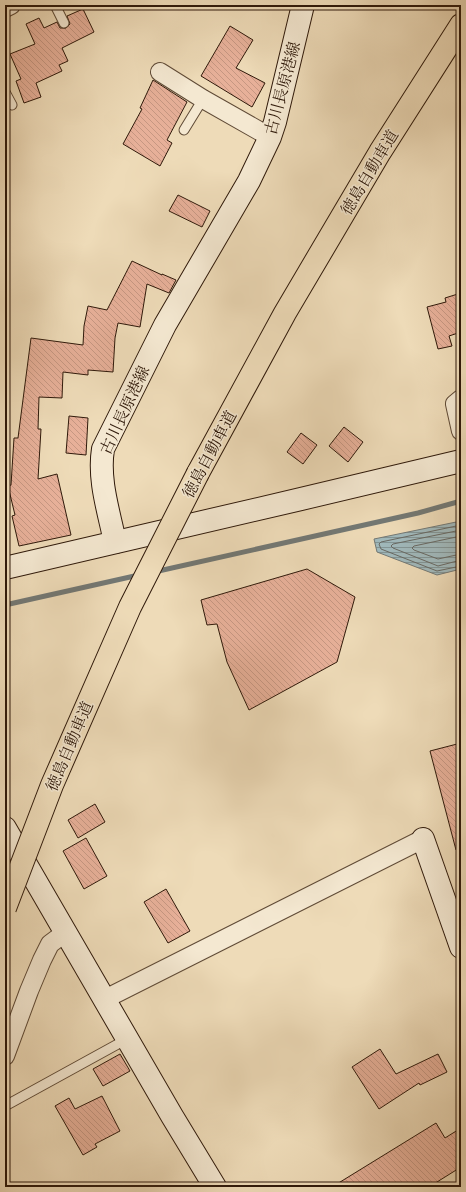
<svg xmlns="http://www.w3.org/2000/svg" width="466" height="1192" font-family="'Old Standard TT','Noto Serif JP',serif">
  <style>
    .water { fill: url(#water-rules); stroke: #737874 }
    .lines { fill: none; stroke-linecap: round; stroke-linejoin: round }
    .shore { stroke: #686862; stroke-width: 1 }
    .stream { stroke: #737874; stroke-width: 5 }
    .building { fill: url(#building-back-hatch); stroke: #2f190a }
    .lane-casing { stroke: #5f4a36; stroke-width: 11 }
    .street-casing { stroke: #5f4a36; stroke-width: 20 }
    .secondary-casing { stroke: #2f190a; stroke-width: 24 }
    .highway-casing { stroke: #2f190a; stroke-width: 24 }
    .lane { stroke: #f4e8d1; stroke-width: 9 }
    .street { stroke: #f4e8d1; stroke-width: 18 }
    .secondary { stroke: #f4e8d1; stroke-width: 22 }
    .highway { stroke: #eedbb8; stroke-width: 22 }
    .highway-bridge-casing { stroke: #2f190a; stroke-width: 24; stroke-linecap: butt }
    .highway-bridge { stroke: #eedbb8; stroke-width: 22 }
    .labels { text-anchor: middle; stroke-width: 3; stroke-linejoin: round; paint-order: stroke }
    .street-label { font-size: 16px; fill: #2f190a; stroke: #f4e8d1 }
  </style>
  <defs>
    <pattern id="water-rules" width="6" height="5" patternUnits="userSpaceOnUse"><rect width="6" height="5" fill="#a0b8bb"/><path d="M0 2.5h6" fill="none" stroke="#839596"/></pattern>
    <pattern id="building-back-hatch" width="6" height="6" patternUnits="userSpaceOnUse"><rect width="6" height="6" fill="#e7b099"/><path d="M-1 5l2 2M0 0l6 6M5-1l2 2" fill="none" stroke="#c69782"/></pattern>
  </defs>
  <rect width="100%" height="100%" fill="#eedbb8"/>
  <filter id="stains"><feTurbulence type="fractalNoise" baseFrequency=".005" numOctaves="4"/><feColorMatrix values="0 0 0 0 .2 0 0 0 0 .09 0 0 0 0 .02 0 0 0 .5 -.17"/></filter>
  <radialGradient id="worn" r=".72"><stop offset=".6" stop-color="#630" stop-opacity="0"/><stop offset="1" stop-color="#630" stop-opacity=".3"/></radialGradient>
  <path class="water" d="M461,521V569L437,575L377,552L374,539Z"/>
  <g class="lines">
    <g class="shore">
      <path d="M461,525L381,542L379,544L381,549L437,571L461,566"/>
      <path d="M461,530L393,544L391,546L393,548L438,566L461,560"/>
      <path d="M461,536L414,546L412,548L414,550L438,559L461,554"/>
    </g>
    <g class="stream">
      <path d="M154,572L418,513L461,501"/>
      <path d="M5,605L139,575"/>
    </g>
  </g>
  <g class="building">
    <path d="M83,9L94,32L62,48L68,61L59,65L62,71L36,83L41,97L24,103L16,81L21,79L10,54L35,44L26,24L39,18L44,28L57,22L60,28H66L70,24L67,16Z"/>
    <path d="M230,26L253,40L236,68L265,83L252,107L201,76Z"/>
    <path d="M153,80L187,102L167,140L172,143L160,166L123,144L142,109L140,108Z"/>
    <path d="M178,195L210,211L202,227L169,211Z"/>
    <path d="M132,261L162,275V274L176,280L169,293L147,284L140,327L118,323L115,338L113,372L88,370V375L63,372L62,398L39,397L38,429H41L38,479L57,474L71,535L19,546L12,516L15,515L8,486L11,485L14,438H18L31,338L83,345L84,326L88,306L107,310Z"/>
    <path d="M461,293V332L449,336L452,346L438,349L427,307L446,302L445,298Z"/>
    <path d="M69,416L88,418L86,455L66,453Z"/>
    <path d="M344,427L363,442L348,462L329,446Z"/>
    <path d="M301,433L317,445L303,464L287,452Z"/>
    <path d="M307,569L355,597L337,662L249,710L227,662L217,624L207,625L201,600Z"/>
    <path d="M461,743V850H456L430,751Z"/>
    <path d="M95,804L105,822L78,838L68,820Z"/>
    <path d="M86,838L107,876L84,889L63,851Z"/>
    <path d="M166,889L190,931L168,943L144,902Z"/>
    <path d="M380,1049L396,1074L438,1054L447,1072L420,1085L419,1083L379,1109L352,1067Z"/>
    <path d="M120,1054L130,1071L103,1086L93,1069Z"/>
    <path d="M102,1096L120,1131L95,1144L97,1147L83,1155L55,1106L69,1098L75,1109Z"/>
    <path d="M436,1123L445,1138L461,1128V1167L429,1187H332Z"/>
  </g>
  <g class="lines">
    <g class="lane-casing">
      <g id="lane">
        <path d="M55,5L64,23"/>
        <path d="M5,92L12,105"/>
        <path d="M184,130L203,99"/>
        <path d="M5,1106L127,1039"/>
      </g>
    </g>
    <g class="street-casing">
      <g id="street">
        <path d="M5,8L11,5"/>
        <path d="M160,72L203,99L270,137"/>
        <path d="M461,399L455,404L461,431"/>
        <path d="M105,999L423,839"/>
        <path d="M5,1056L29,991L42,960L50,944L66,932"/>
      </g>
    </g>
    <g class="secondary-casing">
      <g id="secondary">
        <path d="M115,542C109,512 98,480 103,449L165,325L249,181L270,137L275,122L303,5"/>
        <path d="M5,568L301,499L461,461"/>
        <path d="M5,828L172,1116L215,1187"/>
        <path d="M423,839L461,947"/>
      </g>
    </g>
    <g class="highway-casing">
      <path id="highway" d="M198,473L285,313L380,152L461,25"/>
    </g>
    <use href="#lane" class="lane"/>
    <use href="#street" class="street"/>
    <use href="#secondary" class="secondary"/>
    <use href="#highway" class="highway"/>
    <g class="highway-bridge-casing">
      <path id="highway-bridge" d="M5,908L52,785L130,607L198,473"/>
    </g>
    <use href="#highway-bridge" class="highway-bridge"/>
  </g>
  <g class="labels">
    <g class="street-label">
      <text transform="translate(282 88) rotate(-75)" y="6">古川長原港線</text>
      <text transform="translate(369 172) rotate(-59)" y="6">徳島自動車道</text>
      <text transform="translate(124 410) rotate(-65)" y="6">古川長原港線</text>
      <text transform="translate(209 454) rotate(-62)" y="6">徳島自動車道</text>
      <text transform="translate(69 746) rotate(-67)" y="6">徳島自動車道</text>
    </g>
  </g>
  <rect width="466" height="1192" fill="none" stroke="#eedbb8" stroke-width="20"/>
  <rect x="6" y="6" width="454" height="1180" fill="none" stroke="#2f190a" stroke-width="2"/>
  <rect x="10" y="10" width="446" height="1172" fill="none" stroke="#2f190a"/>
  <rect width="100%" height="100%" filter="url(#stains)"/>
  <rect width="100%" height="100%" fill="url(#worn)"/>
</svg>
